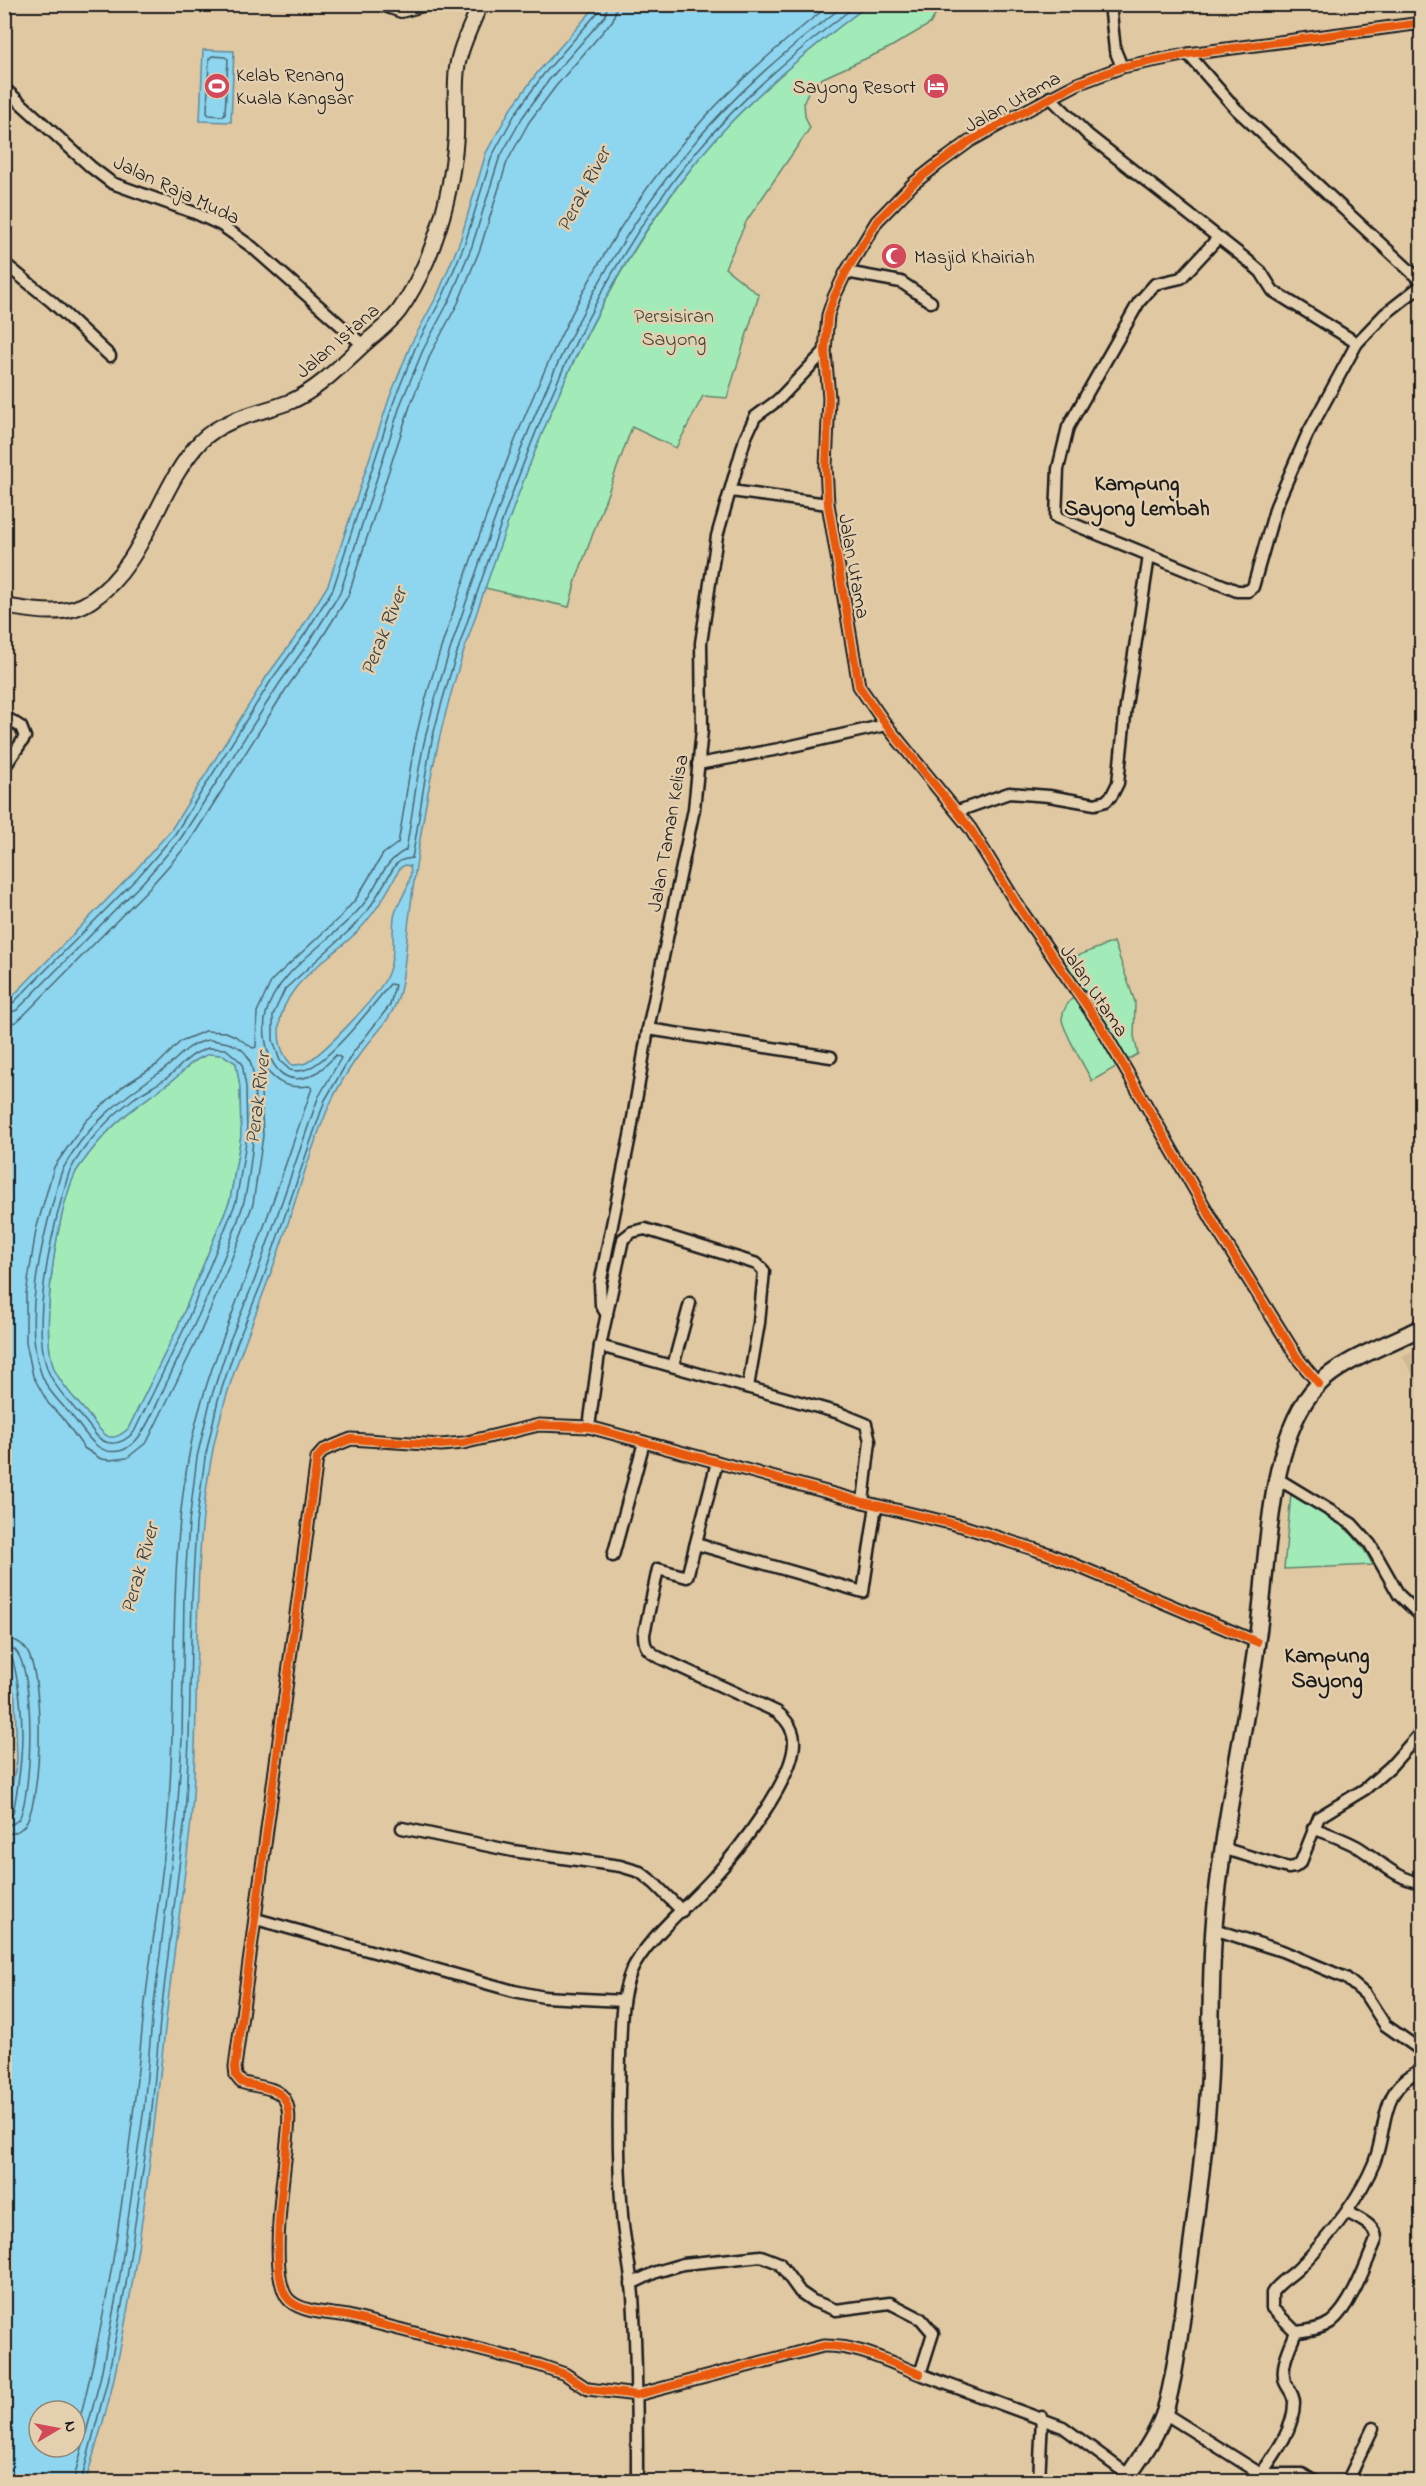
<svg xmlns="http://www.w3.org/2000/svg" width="1426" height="2486" font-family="'Indie Flower',sans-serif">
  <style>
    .built { fill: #d0b994 }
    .green { fill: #a2ebb9; stroke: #5f846a; stroke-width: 1.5 }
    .water { fill: #8ed5ef; stroke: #608b9b; stroke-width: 1.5; fill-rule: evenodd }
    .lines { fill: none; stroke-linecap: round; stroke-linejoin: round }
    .shore { stroke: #4a6670; stroke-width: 1.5 }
    .minor-casing { stroke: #1c1c1c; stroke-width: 15 }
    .tertiary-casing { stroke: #1c1c1c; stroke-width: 18 }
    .secondary-casing { stroke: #1c1c1c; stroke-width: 20 }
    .minor { stroke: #e4cfae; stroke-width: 10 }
    .tertiary { stroke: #e4cfae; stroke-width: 14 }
    .secondary { stroke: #e4cfae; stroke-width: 15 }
    .cycleway-casing { stroke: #e4cfae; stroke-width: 11 }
    .cycleway { stroke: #e8590c; stroke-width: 8 }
    .labels { text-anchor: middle; stroke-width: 5; stroke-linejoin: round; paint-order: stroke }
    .poi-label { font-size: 20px; fill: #1c1c1c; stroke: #e4cfae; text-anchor: start }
    .street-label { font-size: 20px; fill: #1c1c1c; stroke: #e4cfae }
    .park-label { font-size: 20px; fill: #37453b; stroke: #e4cfae }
    .water-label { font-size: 21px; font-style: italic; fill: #334146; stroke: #e4cfae }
    .quarter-label { font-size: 22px; font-weight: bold; fill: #1c1c1c; stroke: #e4cfae }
  </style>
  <rect width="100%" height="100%" fill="#e0c8a3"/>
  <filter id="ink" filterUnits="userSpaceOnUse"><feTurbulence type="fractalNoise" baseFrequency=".0167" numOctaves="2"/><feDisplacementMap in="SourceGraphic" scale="12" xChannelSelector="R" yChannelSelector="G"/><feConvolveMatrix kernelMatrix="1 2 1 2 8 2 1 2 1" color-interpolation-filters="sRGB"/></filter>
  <g filter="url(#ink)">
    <path class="built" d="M1421,1347V1389L1402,1356Z"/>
    <g class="green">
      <path d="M868,5H941L930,24L889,48L823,78L810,87L804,102L805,116L810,128L747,220L725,268L759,295L727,398L703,396L676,448L632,427L576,580L569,607L485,588C537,434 597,284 701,156C748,98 809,50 868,5Z"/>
      <path d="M1114,942L1135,1002L1134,1036L1138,1054L1092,1081C1086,1069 1062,1029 1062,1019C1063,1008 1068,1001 1077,995L1058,963Z"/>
      <path d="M209,1054L223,1055L236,1063L240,1087L241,1136L230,1200L177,1329L128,1429C111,1444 104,1438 93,1421C81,1404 64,1390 55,1371C38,1333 57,1211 75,1174C78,1167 84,1161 88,1155C112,1123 137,1105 169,1083C186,1071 187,1062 209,1054Z"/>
      <path d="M1291,1494C1328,1516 1353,1525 1373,1565L1284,1569Z"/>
    </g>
    <g class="water">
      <path d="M597,5H868C808,50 748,98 700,157C600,278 540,427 490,574C471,629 452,683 439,740C426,796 417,854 410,912C406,938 406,966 400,991C394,1019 372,1036 357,1058C347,1072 337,1089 330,1104C308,1153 295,1206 277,1256C253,1324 223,1389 211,1460C189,1579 202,1701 191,1821C184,1887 173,1954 166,2020C153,2140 140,2260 114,2378C107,2413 95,2447 86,2481H5L4,1827L17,1760L15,1698L4,1648L5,1004L133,873L171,830L267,676L300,631L328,585L389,399L411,344L438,294L460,241L486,153L510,110L538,72ZM405,865L410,866C414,882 400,898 395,913C391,927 395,944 392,958C391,965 388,974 385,980C373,1001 326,1051 306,1063C301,1065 297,1065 292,1065C283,1056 279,1045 279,1032C279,986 326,962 356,933C375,914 388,892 400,868ZM209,1054L223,1055L236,1063L240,1087L241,1136L230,1200L177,1329L128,1429C111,1444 105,1437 93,1421C81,1404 64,1390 55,1371C38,1333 57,1211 75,1174C78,1167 84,1161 88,1155C113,1122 136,1106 169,1083C186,1071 187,1062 209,1054ZM39,2411H75V2447H39Z"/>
      <path d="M203,50L234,51L231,122L200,121Z"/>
    </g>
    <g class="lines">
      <g class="shore">
        <path d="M212,56L225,57L228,59L225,113L223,116L209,115L207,113L209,59Z"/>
        <path d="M4,1007L11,1005L138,877L175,834L272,679L305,634L333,589L394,401L416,346L443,296L465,243L492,156L515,114L543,75L599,11L601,4"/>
        <path d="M4,1015L17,1010L143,882L181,838L279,684L311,639L340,593L401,403L423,350L450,299L472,246L499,159L522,118L549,80L605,16L608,4"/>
        <path d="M4,1024L16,1022L23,1016L149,888L188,844L286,689L318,644L348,596L410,406L431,353L458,303L480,249L507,162L529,122L556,86L613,20L617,4"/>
        <path d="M208,1040C222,1041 240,1043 248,1057C262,1081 251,1178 243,1205C225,1263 194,1325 168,1380C159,1398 151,1422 138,1438C135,1442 128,1448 123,1450C101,1457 90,1440 79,1425C67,1408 48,1394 41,1373C23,1321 40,1247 55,1195C58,1186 59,1175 64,1167C85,1127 122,1098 159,1073C179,1060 182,1046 208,1040Z"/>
        <path d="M208,1048L226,1049L242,1063L246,1087L247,1136L236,1202L183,1331L134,1432C121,1446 104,1448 93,1431C79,1411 59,1395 49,1373C30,1330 50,1241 62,1197C65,1189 66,1179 70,1171C82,1146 111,1116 133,1099C144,1091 157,1085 168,1077C184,1064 186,1056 208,1048Z"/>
        <path d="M4,1638C13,1639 20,1641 25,1648C45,1673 42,1793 27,1821C23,1830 14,1834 4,1834"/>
        <path d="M4,1647L15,1650C36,1671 32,1790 20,1817C17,1823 11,1825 4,1825"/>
        <path d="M4,1655L10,1656L13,1660C26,1714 24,1758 13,1813L10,1817L4,1818"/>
        <path d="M75,2437C112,2301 129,2161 143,2021C150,1952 163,1884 168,1815C178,1695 167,1574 189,1455C200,1391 226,1332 248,1271C270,1211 291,1149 312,1088L309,1086C289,1089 277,1084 265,1068L260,1069L263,1136L253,1204L228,1268L198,1338L147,1442L127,1458L110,1460L101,1459L84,1448L65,1421L48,1403L33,1376L26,1342V1294L36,1230L54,1167L86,1121L122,1087L158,1064L181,1041L205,1031L226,1032L235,1036L253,1048L256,1047L257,1012L272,980L340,917L356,899L383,854L398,843C405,807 409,769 417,733C431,673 452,615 472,557C521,414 586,255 685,140C728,89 778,45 831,4"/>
        <path d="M73,2482L100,2380L119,2282L144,2108L152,2020L177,1817L182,1740L184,1596L189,1523L197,1457L211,1398L230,1340L255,1279L318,1098L341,1058L336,1055C328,1063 318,1074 307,1077C272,1089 260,1039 266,1014C276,970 334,940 362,906C378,886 382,862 406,850C413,811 417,772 426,734C439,678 459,624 477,570C528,420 589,270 691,147C735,93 790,47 846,4"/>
        <path d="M81,2482L107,2382L126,2284L152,2109L160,2021L185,1818L189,1740L192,1597L196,1524L205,1458L218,1400L237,1343L262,1282L325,1100L352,1054L390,1005L395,985L390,984C374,1004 328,1064 304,1070C300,1071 294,1071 290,1070L280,1061L273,1040V1015L285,989L351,929L369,909L396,864L402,860L412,858C420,817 424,776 433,736C447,679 466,625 485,570C535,422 596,272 697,151C744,95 800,48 858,4"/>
      </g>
      <g class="minor-casing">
        <g id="minor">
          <path d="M1110,4L1115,50L1122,67"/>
          <path d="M1188,54L1236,109L1422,282"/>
          <path d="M4,88L91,167L112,183L195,213L221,225L252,247L363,345"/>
          <path d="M1050,97L1088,135L1247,260L1261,272L1273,291L1357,343"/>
          <path d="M1218,238L1181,278L1155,284L1139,302L1068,427L1058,469L1056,517L1237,591H1248L1253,587L1276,506L1307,435L1357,343L1385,314L1422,285"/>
          <path d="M4,263L52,302L110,356"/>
          <path d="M846,272L901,282L931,302"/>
          <path d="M731,491L828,504"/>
          <path d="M4,716L21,727L25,737L4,768"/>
          <path d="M698,764L779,749L886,725"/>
          <path d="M958,811L1009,793L1049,796L1095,804L1106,801L1112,795L1118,783L1126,706L1149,556"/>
          <path d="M648,1029L831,1057"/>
          <path d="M607,1315L601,1305L600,1284L630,1136L648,1029L694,809L702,730L701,643L717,536L745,439L755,417L778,400L825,351"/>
          <path d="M600,1346L839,1413L866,1424L870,1441L863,1502"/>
          <path d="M673,1366L690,1303"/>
          <path d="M1319,1384L1299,1360L1222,1237L1100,1025L1018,906L970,828L886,725L859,686L828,504L826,466L829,398L825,351L828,315L834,297L846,272L877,221L914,183L937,165L970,141L1006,121L1077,84L1122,67L1188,54L1422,23"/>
          <path d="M589,1427L600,1346L623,1239L632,1232L645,1229L757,1264L764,1271L759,1323L748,1387"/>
          <path d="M1278,1479L1352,1524L1370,1544L1399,1595L1422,1617"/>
          <path d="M696,1544L863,1592L876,1505"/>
          <path d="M613,1556L644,1442"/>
          <path d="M402,1828L513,1851L620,1866L640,1872L654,1883L682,1911"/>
          <path d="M1313,1828C1328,1834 1347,1840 1361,1849C1381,1862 1396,1879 1422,1883"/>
          <path d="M1222,1848L1288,1868L1295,1867L1301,1862L1319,1817L1365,1789L1390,1767L1422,1731"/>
          <path d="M256,1919L514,1991L544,1997L623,2001"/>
          <path d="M1214,1929L1282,1951L1346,1978L1365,1994L1385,2025L1422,2051"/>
          <path d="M631,2284L656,2272L683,2264L761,2256L779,2263L800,2292L813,2301L836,2310L890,2303L921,2319L933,2333L920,2374L1063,2427L1138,2482"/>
          <path d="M1296,2332C1308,2331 1321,2329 1331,2322C1352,2305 1366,2264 1376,2240C1377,2225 1358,2219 1347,2212"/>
          <path d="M920,2374C889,2362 857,2345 823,2346L637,2395L588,2389L565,2374L539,2365L348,2316C330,2313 304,2313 290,2301C267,2281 284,2174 287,2142C288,2129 292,2108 283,2097C274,2086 254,2087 241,2082L236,2076L235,2067L317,1458L324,1450L351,1439L441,1445L463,1443L539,1425L589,1427L863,1502L962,1526L1049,1554L1257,1642"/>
          <path d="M1164,2413L1261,2474H1302L1315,2482"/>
          <path d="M1261,2474C1275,2454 1294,2429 1294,2403C1294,2394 1288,2389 1285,2382C1280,2366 1290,2347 1296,2332L1272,2308V2293C1278,2283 1290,2277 1299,2268C1328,2238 1358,2202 1374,2163C1389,2125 1377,2091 1422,2069"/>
          <path d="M637,2482C637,2420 637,2358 633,2296C631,2269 624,2242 622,2215C618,2163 618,2109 620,2057C621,2029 620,1998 631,1972C644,1942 688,1905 711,1880C737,1852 794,1780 794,1742C794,1729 787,1720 777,1712L658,1657C647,1650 644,1647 644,1634L658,1569L687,1577L717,1462"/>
          <path d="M1039,2482L1042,2417"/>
          <path d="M1347,2482L1373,2428"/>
        </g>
      </g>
      <g class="tertiary-casing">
        <g id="tertiary">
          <path d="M384,4L401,10L423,4"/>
          <path d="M4,606C34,611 66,618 92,600C147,563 157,487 201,441C225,417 262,413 292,401C320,388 340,366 363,345C375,334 389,324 399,311C409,297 420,276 427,260C443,222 453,177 456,136C457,114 454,91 457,68C460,46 472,25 480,4"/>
        </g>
      </g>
      <g class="secondary-casing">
        <path id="secondary" d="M1124,2482C1139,2460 1157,2436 1165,2411C1176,2372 1180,2329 1186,2288C1195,2220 1205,2151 1209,2083C1212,2031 1210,1979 1214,1927C1222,1823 1248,1721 1260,1618C1268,1551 1270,1433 1318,1385C1341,1360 1391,1344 1422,1327"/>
      </g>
      <use href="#minor" class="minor"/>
      <use href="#tertiary" class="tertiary"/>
      <use href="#secondary" class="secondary"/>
      <g class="cycleway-casing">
        <g id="cycleway">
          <path d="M1319,1384L1299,1360L1222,1237L1100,1025L1018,906L970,828L886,725L859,686L828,504L826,466L829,398L825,351L828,315L834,297L846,272L877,221L914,183L937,165L970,141L1006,121L1077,84L1122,67L1188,54L1422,23"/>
          <path d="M920,2374C889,2362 857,2345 823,2346L637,2395L588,2389L565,2374L539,2365L348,2316C330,2313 304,2313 290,2301C267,2281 284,2174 287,2142C288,2129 292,2108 283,2097C274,2086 254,2087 241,2082L236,2076L235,2067L317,1458L324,1450L351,1439L441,1445L463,1443L539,1425L589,1427L863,1502L962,1526L1049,1554L1257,1642"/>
        </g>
      </g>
      <use href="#cycleway" class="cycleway"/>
    </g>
  </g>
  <defs>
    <g id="stadium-disc" transform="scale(1.35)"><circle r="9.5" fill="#d1495b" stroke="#e4cfae"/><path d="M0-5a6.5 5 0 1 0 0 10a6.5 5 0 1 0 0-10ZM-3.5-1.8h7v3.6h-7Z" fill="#fff"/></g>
    <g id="hotel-disc" transform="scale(1.35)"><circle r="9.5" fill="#d1495b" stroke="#e4cfae"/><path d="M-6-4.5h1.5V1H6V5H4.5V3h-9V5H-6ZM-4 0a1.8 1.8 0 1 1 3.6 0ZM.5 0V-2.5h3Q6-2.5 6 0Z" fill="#fff"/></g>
    <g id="mosque-disc" transform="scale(1.35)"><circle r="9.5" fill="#d1495b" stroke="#e4cfae"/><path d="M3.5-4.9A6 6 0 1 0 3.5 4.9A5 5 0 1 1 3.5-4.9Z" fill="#fff"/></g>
  </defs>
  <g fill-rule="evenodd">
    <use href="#stadium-disc" x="217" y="86"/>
    <use href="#hotel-disc" x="936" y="86"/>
    <use href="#mosque-disc" x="894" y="256"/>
  </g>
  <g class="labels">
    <g class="poi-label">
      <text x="236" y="81">Kelab Renang<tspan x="236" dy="23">Kuala Kangsar</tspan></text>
      <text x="916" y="93" text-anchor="end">Sayong Resort</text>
      <text x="914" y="263">Masjid Khairiah</text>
    </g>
    <g class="street-label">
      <text transform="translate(1012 101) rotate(-29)" y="7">Jalan Utama</text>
      <text transform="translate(177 189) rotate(25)" y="7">Jalan Raja Muda</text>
      <text transform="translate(337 340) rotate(-41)" y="7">Jalan Istana</text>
      <text transform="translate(855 566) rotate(80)" y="7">Jalan Utama</text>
      <text transform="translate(667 833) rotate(-80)" y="7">Jalan Taman Kelisa</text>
      <text transform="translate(1095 990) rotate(56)" y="7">Jalan Utama</text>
    </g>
    <g class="park-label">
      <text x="674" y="322">Persisiran<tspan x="674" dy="23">Sayong</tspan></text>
    </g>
    <g class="water-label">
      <text transform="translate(583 189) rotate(-62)" y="7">Perak River</text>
      <text transform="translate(383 631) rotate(-68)" y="7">Perak River</text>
      <text transform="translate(257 1098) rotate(-83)" y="7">Perak River</text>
      <text transform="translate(139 1568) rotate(-74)" y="7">Perak River</text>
    </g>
    <g class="quarter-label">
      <text x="1137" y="490">Kampung<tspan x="1137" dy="25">Sayong Lembah</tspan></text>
      <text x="1327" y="1662">Kampung<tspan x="1327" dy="25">Sayong</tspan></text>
    </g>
  </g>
  <rect width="1426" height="2486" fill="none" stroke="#e4cfae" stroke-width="24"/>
  <rect x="12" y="12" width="1402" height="2462" fill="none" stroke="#1c1c1c" stroke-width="2" filter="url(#ink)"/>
  <g transform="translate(57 2429) rotate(80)"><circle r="28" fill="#e4cfae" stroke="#948774" stroke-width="1.5"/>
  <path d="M0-4.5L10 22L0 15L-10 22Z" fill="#d1495b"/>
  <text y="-9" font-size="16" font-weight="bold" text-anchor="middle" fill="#1c1c1c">N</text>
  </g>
</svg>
